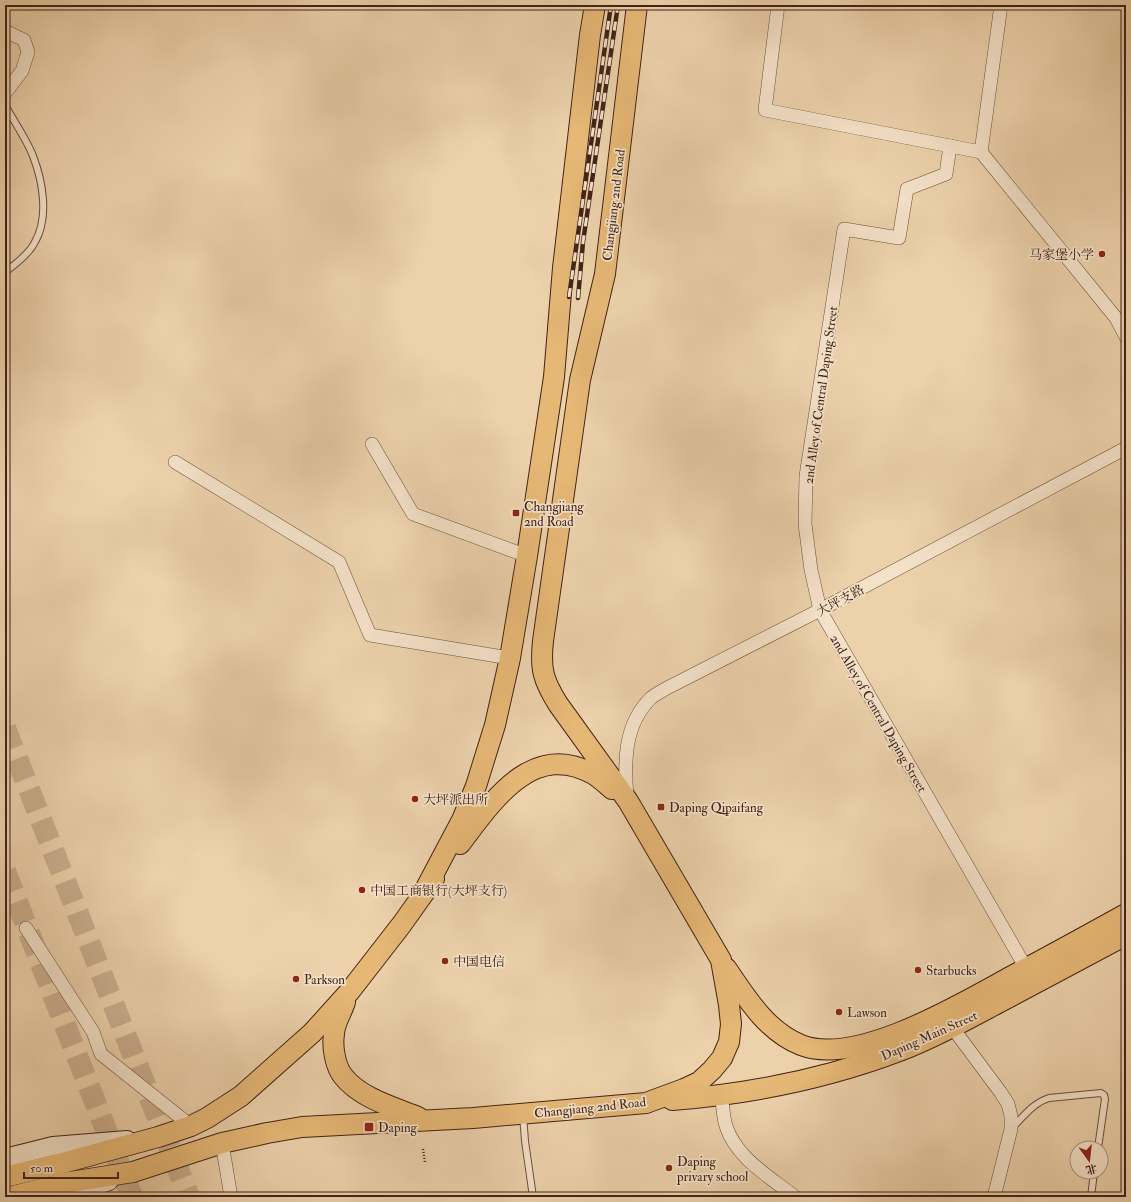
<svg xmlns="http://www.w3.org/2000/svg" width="1131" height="1202" font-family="'IM FELL Double Pica','Noto Serif SC',serif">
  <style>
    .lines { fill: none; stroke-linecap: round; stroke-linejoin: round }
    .highway-tunnel { stroke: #caae8e; stroke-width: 22; stroke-dasharray: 22 11; stroke-linecap: butt }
    .lane-casing { stroke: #6c4e3d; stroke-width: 8 }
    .street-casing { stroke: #6c4e3d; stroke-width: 14 }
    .secondary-casing { stroke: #422318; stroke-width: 20 }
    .primary-casing { stroke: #422318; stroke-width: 22 }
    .path { stroke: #422318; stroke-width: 2.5; stroke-dasharray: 1 2; stroke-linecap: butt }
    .lane { stroke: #f3e1c8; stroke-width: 6 }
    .street { stroke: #f3e1c8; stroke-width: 13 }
    .secondary { stroke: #f3e1c8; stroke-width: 18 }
    .primary { stroke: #e6b876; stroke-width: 20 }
    .rail-casing { stroke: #422318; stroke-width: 4.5 }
    .rail { stroke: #f3e1c8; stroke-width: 3; stroke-dasharray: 9; stroke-linecap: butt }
    .poi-dot { fill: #8f2418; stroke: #f3e1c8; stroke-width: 1.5 }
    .labels { text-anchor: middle; stroke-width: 3.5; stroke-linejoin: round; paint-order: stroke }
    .street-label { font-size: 13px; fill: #422318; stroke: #f3e1c8 }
    .poi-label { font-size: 13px; fill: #422318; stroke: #f3e1c8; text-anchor: start }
  </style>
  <rect width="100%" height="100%" fill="#ecd1ab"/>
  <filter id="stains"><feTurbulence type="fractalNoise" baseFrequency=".005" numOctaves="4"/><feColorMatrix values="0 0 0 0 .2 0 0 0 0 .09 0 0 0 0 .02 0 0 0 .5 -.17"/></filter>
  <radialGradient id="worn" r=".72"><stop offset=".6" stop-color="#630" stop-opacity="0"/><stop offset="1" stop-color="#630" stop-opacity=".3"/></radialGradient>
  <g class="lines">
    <g class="highway-tunnel">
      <path d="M5,728L189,1197"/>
      <path d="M5,871L132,1197"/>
    </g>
    <g class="lane-casing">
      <g id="lane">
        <path d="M5,105C13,120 27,140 33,156C43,182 49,217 35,242C29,254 16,264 5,272"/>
        <path d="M523,1115L525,1141L533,1197"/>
        <path d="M1012,1128C1023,1117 1033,1103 1049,1098L1101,1093L1104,1095L1105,1099L1098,1148"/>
        <path d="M1091,1197L1094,1172"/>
      </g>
    </g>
    <g class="street-casing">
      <g id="street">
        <path d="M778,5L765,110L981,152L1116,318L1126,337"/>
        <path d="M5,31L24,40L28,52L22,71L5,93"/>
        <path d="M950,146L946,174L907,189L899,238L844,229L806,476L805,524L811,570L820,610L1026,968"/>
        <path d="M981,152L1001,5"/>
        <path d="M372,444L413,514L527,556"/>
        <path d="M175,462L339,562L370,635L510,658"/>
        <path d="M627,797C624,762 624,724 651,698C656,694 662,691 667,688L820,610L1126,448"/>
        <path d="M26,928L93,1032L101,1054L191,1126"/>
        <path d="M952,1027L1001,1093L1008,1104L1011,1116V1129L994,1197"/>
        <path d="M721,1095C723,1105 723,1117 726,1126C736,1158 770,1177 795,1197"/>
        <path d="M222,1143L231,1197"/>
      </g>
    </g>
    <g class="secondary-casing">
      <g id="secondary">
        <path d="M5,1158L53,1146L127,1140"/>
        <path d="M67,1197L109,1181"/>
      </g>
    </g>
    <g class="primary-casing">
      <g id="primary">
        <path d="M460,844C492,802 532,740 593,774C600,778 606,784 612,789"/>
        <path d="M426,888L462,820L476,786L495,725L510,658L527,556L554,377L563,268L590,35L595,5"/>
        <path d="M726,968C746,997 766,1031 801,1045C857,1067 962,1003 1012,976C1050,956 1088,935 1126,914"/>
        <path d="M345,1002C342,1012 334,1024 334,1034C332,1046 335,1066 343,1076C360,1098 393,1107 418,1117"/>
        <path d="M672,1100C750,1094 829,1078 902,1050C936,1037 968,1019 1000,1002C1042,980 1084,957 1126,935"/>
        <path d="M5,1177L59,1164L158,1137L191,1126L207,1118L241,1096L312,1033L350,991L402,924L434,879"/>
        <path d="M10,1197L64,1183L133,1172L222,1143L267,1133L302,1127L473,1118L646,1103L684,1089L699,1082L712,1070L722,1058L729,1042L731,1024L729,1005L721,960L628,801L558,704C543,680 540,669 543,641L580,380L605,274L637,5"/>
      </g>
    </g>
    <path class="path" d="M423,1149L425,1163"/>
    <use href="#lane" class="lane"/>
    <use href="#street" class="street"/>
    <use href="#secondary" class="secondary"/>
    <use href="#primary" class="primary"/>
    <g class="rail-casing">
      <g id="rail">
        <path d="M569,297L611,5"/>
        <path d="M578,298L583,242L618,5"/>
      </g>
    </g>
    <use href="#rail" class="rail"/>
  </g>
  <g class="poi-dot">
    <circle cx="1102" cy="254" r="4"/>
    <rect x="512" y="509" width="8" height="8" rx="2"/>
    <circle cx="415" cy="799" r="4"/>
    <rect x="657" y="803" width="8" height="8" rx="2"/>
    <circle cx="362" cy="890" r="4"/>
    <circle cx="445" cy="961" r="4"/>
    <circle cx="918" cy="970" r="4"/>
    <circle cx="296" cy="979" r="4"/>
    <circle cx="839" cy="1012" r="4"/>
    <rect x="364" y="1122" width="10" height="10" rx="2"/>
    <circle cx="669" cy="1168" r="4"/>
  </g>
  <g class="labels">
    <g class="street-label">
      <text transform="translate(613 205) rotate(-83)" y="5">Changjiang 2nd Road</text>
      <text transform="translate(820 395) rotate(-82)" y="5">2nd Alley of Central Daping Street</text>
      <text transform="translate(840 600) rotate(-28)" y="5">大坪支路</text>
      <text transform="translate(879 713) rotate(60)" y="5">2nd Alley of Central Daping Street</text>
      <text transform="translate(929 1035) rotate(-24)" y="5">Daping Main Street</text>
      <text transform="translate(590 1107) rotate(-6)" y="5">Changjiang 2nd Road</text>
    </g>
    <g class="poi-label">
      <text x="1094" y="259" text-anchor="end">马家堡小学</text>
      <text x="524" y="511">Changjiang<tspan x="524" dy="15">2nd Road</tspan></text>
      <text x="423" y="804">大坪派出所</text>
      <text x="669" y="812">Daping Qipaifang</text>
      <text x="370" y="895">中国工商银行(大坪支行)</text>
      <text x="453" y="966">中国电信</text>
      <text x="926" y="975">Starbucks</text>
      <text x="304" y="984">Parkson</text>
      <text x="847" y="1017">Lawson</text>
      <text x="378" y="1132">Daping</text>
      <text x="677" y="1166">Daping<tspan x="677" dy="15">privary school</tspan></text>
    </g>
  </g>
  <rect width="1131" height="1202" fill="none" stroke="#ecd1ab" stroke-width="20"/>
  <rect x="6" y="6" width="1119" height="1190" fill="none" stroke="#422318" stroke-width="2"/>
  <rect x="10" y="10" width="1111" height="1182" fill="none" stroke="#422318"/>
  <g transform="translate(1089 1160) rotate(165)"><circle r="19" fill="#f3e1c8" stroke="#ac9582"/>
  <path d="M0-3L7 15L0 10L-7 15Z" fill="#8f2418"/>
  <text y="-6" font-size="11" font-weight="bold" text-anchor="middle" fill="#422318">北</text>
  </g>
  <path d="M24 1172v6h94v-6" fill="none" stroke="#422318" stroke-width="2"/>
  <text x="30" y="1172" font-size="12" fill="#422318" stroke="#f3e1c8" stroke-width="3" paint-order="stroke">50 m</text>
  <rect width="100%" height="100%" filter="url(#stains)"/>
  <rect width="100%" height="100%" fill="url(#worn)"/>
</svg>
